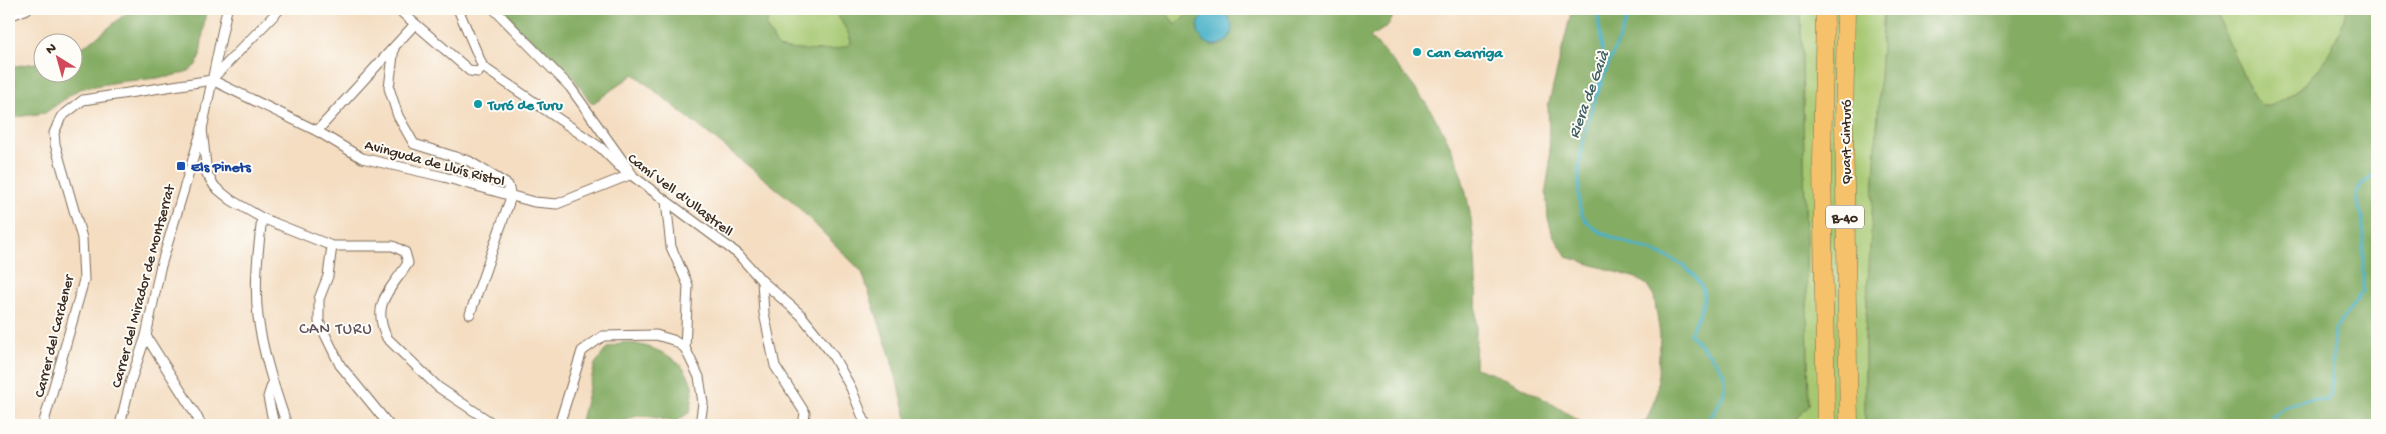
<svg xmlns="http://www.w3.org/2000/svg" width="2386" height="434" font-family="'Gochi Hand',sans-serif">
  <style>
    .green { fill: #a6c871; stroke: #707948 }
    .forest { fill: #84ac63; stroke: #606b40; fill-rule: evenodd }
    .water { fill: #48b1c7; stroke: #426e72 }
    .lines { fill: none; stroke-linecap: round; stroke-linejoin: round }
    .stream { stroke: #48b1c7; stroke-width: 3 }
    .street-casing { stroke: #7c6957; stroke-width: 11 }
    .highway-casing { stroke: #7c6957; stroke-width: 19 }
    .street { stroke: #fff; stroke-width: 9 }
    .highway { stroke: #f5c16b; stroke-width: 18 }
    .culture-dot { fill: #0f9aa8; stroke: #fdfcf7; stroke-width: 2 }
    .transit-dot { fill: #1a4fb4; stroke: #fdfcf7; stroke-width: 2 }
    .labels { text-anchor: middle; stroke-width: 4; stroke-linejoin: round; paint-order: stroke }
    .shield { fill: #fdfcf7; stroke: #75695f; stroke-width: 1 }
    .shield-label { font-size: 14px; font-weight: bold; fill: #3b2a1e }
    .culture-label { font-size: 15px; font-weight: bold; fill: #0d838f; stroke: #fdfcf7; text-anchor: start }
    .street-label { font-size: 15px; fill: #3b2a1e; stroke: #fdfcf7 }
    .transit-label { font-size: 15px; font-weight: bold; fill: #164399; stroke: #fdfcf7; text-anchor: start }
    .water-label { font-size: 16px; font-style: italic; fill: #406062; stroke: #fdfcf7 }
    .neighbourhood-label { font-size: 16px; letter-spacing: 1px; fill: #60525d; stroke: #fdfcf7 }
  </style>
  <rect width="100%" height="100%" fill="#fdfcf7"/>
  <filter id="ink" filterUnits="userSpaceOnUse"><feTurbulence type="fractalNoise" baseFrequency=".02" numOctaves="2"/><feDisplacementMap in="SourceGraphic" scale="10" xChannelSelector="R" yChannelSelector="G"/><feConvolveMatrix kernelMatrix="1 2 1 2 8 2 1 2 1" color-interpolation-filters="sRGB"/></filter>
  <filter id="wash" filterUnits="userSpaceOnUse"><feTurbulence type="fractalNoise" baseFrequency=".0096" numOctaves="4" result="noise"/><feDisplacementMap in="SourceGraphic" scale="20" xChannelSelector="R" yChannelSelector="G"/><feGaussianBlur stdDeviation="1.12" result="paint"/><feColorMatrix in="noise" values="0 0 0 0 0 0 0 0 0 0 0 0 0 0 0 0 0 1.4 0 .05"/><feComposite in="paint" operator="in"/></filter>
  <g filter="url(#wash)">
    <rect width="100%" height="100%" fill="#f4ddc1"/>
    <g class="green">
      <path d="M769,9H836C839,22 850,30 851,44C837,54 795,51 778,47L766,27Z"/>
      <path d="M1164,9H1194L1175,25Z"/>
      <path d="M1801,9H1884L1865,335V425H1792L1809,405Z"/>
      <path d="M2215,9H2348C2333,49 2322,77 2282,100C2276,103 2269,109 2261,105C2252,101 2220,22 2215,9Z"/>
    </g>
    <g class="forest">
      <path d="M131,9H206L200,56L196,65L189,71L168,77L117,82L79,89L45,113L9,118V67L42,62V72H72L73,53L100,35Z"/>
      <path d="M503,9H769L766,27L778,47C795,51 837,54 851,43C850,30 839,22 836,9H1164L1175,25L1194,9H1391C1397,24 1381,30 1370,37C1406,74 1440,115 1458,165C1480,229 1477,301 1475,368C1514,379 1552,403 1585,425H909L890,355L862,272L792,201L634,74L592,104L567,69L514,25ZM1222,12L1229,18C1232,32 1232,46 1212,46L1198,31L1199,21Z"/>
      <path d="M1572,9H1801L1809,405L1792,425H1640L1647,419L1657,394L1660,335L1654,296L1647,285L1636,278L1567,257L1552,233L1548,218L1546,190L1550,163L1548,107Z"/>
      <path d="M1884,9H2215C2220,22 2252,101 2261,105C2269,109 2276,103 2282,100C2320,80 2334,47 2348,9H2377V425H1865V335Z"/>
      <path d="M625,342C654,346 690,359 693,392C693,398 691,406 690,412L675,422C659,419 633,409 621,425H580L595,364L607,348Z"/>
    </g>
    <circle class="water" cx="1215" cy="28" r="17"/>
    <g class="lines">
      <g class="stream">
        <path d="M1631,9C1609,67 1578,123 1579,186C1579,194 1578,204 1581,212C1592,246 1672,244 1696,278C1698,282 1703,287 1703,291C1706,306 1695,320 1690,334C1700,345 1716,359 1723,372C1732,389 1714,413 1704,425"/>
        <path d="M1596,95L1603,57L1597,9"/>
        <path d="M2265,425C2281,404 2301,397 2327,401L2331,394L2334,331L2363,291V223L2356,196L2361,185L2377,172"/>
      </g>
    </g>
  </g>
  <g filter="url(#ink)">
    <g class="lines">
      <g class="street-casing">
        <g id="street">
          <path d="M398,9L470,71L478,72L483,67"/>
          <path d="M458,9L483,67L601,148L619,166L738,254L762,281L801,315L832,354L851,388L866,425"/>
          <path d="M494,9L570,87L630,171"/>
          <path d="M9,16L27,9"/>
          <path d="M394,47L389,88L398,116L414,144L469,161L508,185L511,197L470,314"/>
          <path d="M212,79L280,9"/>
          <path d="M212,80L317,131L362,158L444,177L534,202L557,204L632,174"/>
          <path d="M202,129L207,174L215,187L231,200L262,218L332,246H393L405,252L408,263C391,290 370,303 387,338L438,387L495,425"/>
          <path d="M317,131L415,24"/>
          <path d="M666,201L671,247L688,285L685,348L699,377L703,403L700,425"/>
          <path d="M262,218C258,251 254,284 258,317C263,354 275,390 287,425"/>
          <path d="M332,246L328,276L319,299V322L340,365L389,425"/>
          <path d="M762,281L764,313L775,366L805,413L803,425"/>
          <path d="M146,336L196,415L201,425"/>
          <path d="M273,382L268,397L274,425"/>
          <path d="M43,425L84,280L82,238L55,144L54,133L61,117L83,100L212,80"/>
          <path d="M120,425L131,380L146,336L160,269L202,129L227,9"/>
          <path d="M559,425L582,351L603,336L656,335L673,340L685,348"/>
        </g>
      </g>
      <g class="highway-casing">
        <g id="highway">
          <path d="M1825,9L1822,162L1826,425"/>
          <path d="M1846,9L1844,127L1849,425"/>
        </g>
      </g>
      <use href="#street" class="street"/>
      <use href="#highway" class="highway"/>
    </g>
  </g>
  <g class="culture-dot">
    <circle cx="1417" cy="52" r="5"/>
    <circle cx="478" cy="104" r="5"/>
  </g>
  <rect class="transit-dot" x="176" y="161" width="10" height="10" rx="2.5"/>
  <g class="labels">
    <rect class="shield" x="1826" y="205.5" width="38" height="23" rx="4"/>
    <g class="shield-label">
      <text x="1845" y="222">B-40</text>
    </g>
    <g class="culture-label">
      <text x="1427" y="57">Can Garriga</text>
      <text x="488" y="109">Turó de Turu</text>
    </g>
    <g class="street-label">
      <text transform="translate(1845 142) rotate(-90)" y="5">Quart Cinturó</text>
      <text transform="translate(435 162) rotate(15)" y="5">Avinguda de Lluís Ristol</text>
      <text transform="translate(681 194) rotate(37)" y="5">Camí Vell d'Ullastrell</text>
      <text transform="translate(142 286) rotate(-75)" y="5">Carrer del Mirador de Montserrat</text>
      <text transform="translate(53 336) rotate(-76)" y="5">Carrer del Cardener</text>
    </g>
    <g class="transit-label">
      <text x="191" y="171">Els Pinets</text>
    </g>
    <g class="water-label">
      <text transform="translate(1587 94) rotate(-70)" y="6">Riera de Gaià</text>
    </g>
    <g class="neighbourhood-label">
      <text x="336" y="333">CAN TURU</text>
    </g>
  </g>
  <rect width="2386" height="434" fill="none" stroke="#fdfcf7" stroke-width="30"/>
  <g transform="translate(58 58) rotate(323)"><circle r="24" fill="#fdfcf7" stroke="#afa8a0"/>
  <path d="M0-4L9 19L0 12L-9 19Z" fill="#d1495b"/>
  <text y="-8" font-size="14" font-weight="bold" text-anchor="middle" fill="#3b2a1e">N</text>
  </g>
</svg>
